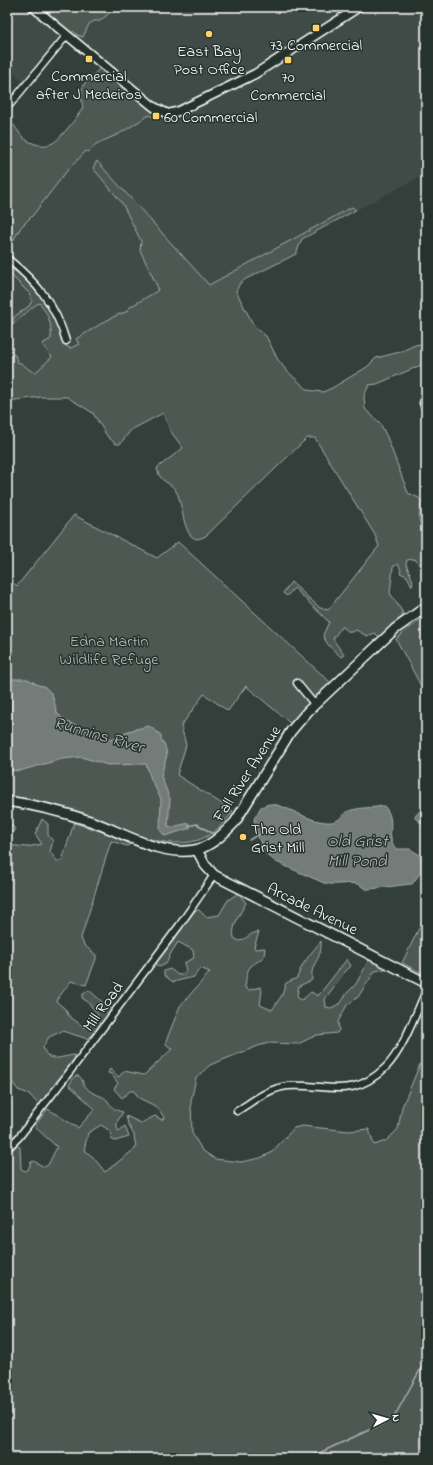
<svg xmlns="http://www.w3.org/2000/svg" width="433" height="1465" font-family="'Indie Flower',sans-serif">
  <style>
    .built { fill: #404c47 }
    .green { fill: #4d5853; stroke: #a6aca9 }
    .water { fill: #737b78; stroke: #abb0ae }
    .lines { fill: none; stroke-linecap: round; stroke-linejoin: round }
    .stream { stroke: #abb0ae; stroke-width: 1.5 }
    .minor-casing { stroke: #fff; stroke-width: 9 }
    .tertiary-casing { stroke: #fff; stroke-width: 11 }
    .secondary-casing { stroke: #fff; stroke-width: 12 }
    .minor { stroke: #26332d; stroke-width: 6 }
    .tertiary { stroke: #26332d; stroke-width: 8 }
    .secondary { stroke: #26332d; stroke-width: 9 }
    .poi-dot { fill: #ffd166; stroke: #26332d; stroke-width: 1.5 }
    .labels { text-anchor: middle; stroke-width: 3; stroke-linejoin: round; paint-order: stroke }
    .poi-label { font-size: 16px; fill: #fff; stroke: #26332d }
    .park-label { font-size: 16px; fill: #b8bcba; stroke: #26332d }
    .street-label { font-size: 16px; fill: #fff; stroke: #26332d }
    .water-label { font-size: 17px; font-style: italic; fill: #b9bdbc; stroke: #26332d }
  </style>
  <rect width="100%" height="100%" fill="#333f3a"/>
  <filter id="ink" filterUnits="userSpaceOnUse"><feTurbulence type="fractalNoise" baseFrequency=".025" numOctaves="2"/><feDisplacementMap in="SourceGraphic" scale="8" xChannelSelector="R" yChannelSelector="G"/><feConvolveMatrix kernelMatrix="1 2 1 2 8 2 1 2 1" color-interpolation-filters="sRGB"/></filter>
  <g filter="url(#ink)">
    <path class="built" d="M7,7H34L68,37L73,31L83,36L89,24L94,21H100L105,16L110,15L116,7H426V174L356,210L352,207L209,285L98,161L93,168L122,203L141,241L139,246L158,288L157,291L130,307L126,312L117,315L82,335L77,339L79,344L71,348L67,347L28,281L19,272L14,271L10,266L8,267V272L31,295L32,300L29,306L14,317L19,320L37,304L40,303L52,327L51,339L47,341L43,346L51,354L52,357L36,372H33L17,362L15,355L7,352V250L10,248L8,243L13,241L21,227L33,215L66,172L86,151H89L96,144L119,134L149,115L164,114L68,37L25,84L7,68Z"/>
    <g class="green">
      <path d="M34,7H116C111,13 105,16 100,21H94L89,24L83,37L77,35L73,31L68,37Z"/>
      <path d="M103,64L164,114L158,115L156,119L149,115L119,134L96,144L89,152L86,151L66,172L33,215L21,227L13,241L8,243L10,248L7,250V121C16,124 17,132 24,138C31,144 44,148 53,143C62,137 77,117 83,108C77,79 89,83 103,64Z"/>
      <path d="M97,161L209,285L352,207L356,210L302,239L296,254L246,279L240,283L236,291L254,326L266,336L278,360L287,371L308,390L314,391L323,392L332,388L367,367L376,358L400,352L415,345L426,343V363L377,384L369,385L364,396L365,409L380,423L387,437L408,493L419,498L421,501L419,520L426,536V561L419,565L415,559L407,560L406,564L413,581L412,586L407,576L400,573L401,570L398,564L393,567L390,593L403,613V616L380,638L375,633L367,636L356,630L353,632H349L342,626L333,639L344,655L341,657C334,650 326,645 323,635L329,622L294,588L287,596L283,593L291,582L320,608L328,610L379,546L375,535L315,438H307L208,534C183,554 184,506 177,493C172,481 159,484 157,468L183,448L171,432L163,413L131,430L120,444H116L107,436L93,413L67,397H42L7,401V352L15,355L17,362C25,363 28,372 36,372L52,357L42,344L51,339C52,323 49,317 40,303C33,304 21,320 12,324L14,317L29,306L32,301L30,298L31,295L8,272V267L12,266L14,271L18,272L52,307L65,343L67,347L71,348L79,344L76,339L104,322L117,315L126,312L130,307L157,291L158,288L140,250L141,241L122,203L93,168Z"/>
      <path d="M74,515L157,558L178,542L331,683L290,723L246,686L228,711L204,694L181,726L186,745L177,775L233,811C222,827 209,839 190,842C154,849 99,819 64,808C46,802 26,798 7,796V578L17,586Z"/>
      <path d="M426,615V686L422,688L396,639Z"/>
      <path d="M7,810L10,823L15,829L11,835L7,836Z"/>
      <path d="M42,819L48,824V835L53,841L50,852L57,861H61L63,857L74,823L132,841L131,844L127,846L111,841L81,938L84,945L96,955V959L86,985L71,981L56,1001L65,1009L69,1016L85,1028L98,1015L88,1002L82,998L83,994L89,990L110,1009V1013L88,1039L62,1031L49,1037L43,1047C48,1065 61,1056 75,1055V1059L40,1106L29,1094L18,1090L13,1083L7,1084V845L27,847L42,844L35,834Z"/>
      <path d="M237,894L240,895L246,903C241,912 231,926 234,938L239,941C247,939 251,932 259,932L254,947L255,949L265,948L264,956C260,961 256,962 251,966C246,971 246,981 245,988L249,990L260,987L262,990L260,1005L272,1010L282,995L286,983L297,978C301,964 312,952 321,941C322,962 310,962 312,980L299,986L297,995L298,998L302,1000L311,992L318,996L347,959L351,966L343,974L325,999L326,1007L331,1008L341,1003L347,993L356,984L370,958L387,966L385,969L375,971L358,997L347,1005L338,1022L339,1030L337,1033L317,1035L298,1044L269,1043L258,1046L210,1065L196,1078L191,1101L192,1133L202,1150L215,1159L241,1162L260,1158L271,1153L294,1128L302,1126L349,1131L369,1129L374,1145L386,1141L398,1129L402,1107L426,1050V1458H7V1154L17,1145L20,1147L21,1169L25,1171L28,1170L31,1162L34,1161L44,1167L48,1165L57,1147L36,1128V1124L48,1109L78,1128L95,1109L69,1085L75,1076H79C83,1079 82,1083 85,1086C90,1093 96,1094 103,1097C112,1102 108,1109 123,1112L117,1122V1129L119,1131L125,1126L129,1137L115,1141L111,1139L110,1131L101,1125L88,1133L84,1150L93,1157L105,1172L136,1148L134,1135L128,1124L126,1116L141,1123L155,1116L162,1120L164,1117L157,1107L139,1098L134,1091H130L122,1098L114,1089L118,1083L111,1074L108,1073L110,1069L119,1077L124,1071L144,1075L172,1049L166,1044V1041L180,1006L210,972L200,968L194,977L173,982L164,975V971L170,969L178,975L184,974L186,970L184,963L194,958L193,950L178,942L171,953L166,964L159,967L156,965L158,957L196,910H199L206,917L219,915L228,900Z"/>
      <path d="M426,914V975L402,963Z"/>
    </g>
    <g class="water">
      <path d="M7,679H28L38,685L44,686L52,694L57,713L65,721L108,739L120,737L128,731L149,726L161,735V739L165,746L167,755L161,776L170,799L168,826L172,827L189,823L190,828L165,836L160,830L161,799L151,779L146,764L108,765L81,757L62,759L19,771L7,770Z"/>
      <path d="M269,804C284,804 303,818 319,821C344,826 338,813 352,810C362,807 374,808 384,806C398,821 384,834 396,849H410L420,855L424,868L412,884C407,884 368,890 366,889C363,888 361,885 358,884C347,882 335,886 324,883L276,862L265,853L256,832L254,819L261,807Z"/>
      <path d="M426,805V823L422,824L414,817Z"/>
    </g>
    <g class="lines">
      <g class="stream">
        <path d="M188,826L197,824L215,835"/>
        <path d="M249,840L259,834"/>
        <path d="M317,1458V1454L393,1419L426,1359"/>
      </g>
      <g class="minor-casing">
        <g id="minor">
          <path d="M7,108L67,35"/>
          <path d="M7,258C37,283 55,303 66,341"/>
          <path d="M426,397L423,403L426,411"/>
          <path d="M297,683L315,705"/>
          <path d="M237,1111C253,1101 269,1088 288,1086C328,1083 351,1101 386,1067C403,1050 416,1013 426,991"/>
          <path d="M7,1149L19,1137L71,1070L179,926L214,875"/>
        </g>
      </g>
      <g class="tertiary-casing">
        <path id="tertiary" d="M33,7L154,107L168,114L179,111L255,74L359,7"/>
      </g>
      <g class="secondary-casing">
        <g id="secondary">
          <path d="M7,801C35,805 63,812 90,821C123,832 160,857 195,850C211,847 224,833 235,822L291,731L308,711L395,629L426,607"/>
          <path d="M197,850L205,865L214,875L426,983"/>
        </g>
      </g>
      <use href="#minor" class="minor"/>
      <use href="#tertiary" class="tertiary"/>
      <use href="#secondary" class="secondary"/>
    </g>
  </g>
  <g class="poi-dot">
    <rect x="312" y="24" width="8" height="8" rx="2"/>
    <circle cx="209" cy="34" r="4"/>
    <rect x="85" y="55" width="8" height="8" rx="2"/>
    <rect x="284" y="56" width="8" height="8" rx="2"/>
    <rect x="152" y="112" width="8" height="8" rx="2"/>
    <circle cx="243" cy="837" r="4"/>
  </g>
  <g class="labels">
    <g class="poi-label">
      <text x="316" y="50">73 Commercial</text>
      <text x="209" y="56">East Bay<tspan x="209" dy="18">Post Office</tspan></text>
      <text x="89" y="81">Commercial<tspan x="89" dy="18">after J Medeiros</tspan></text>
      <text x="288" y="82">70<tspan x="288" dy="18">Commercial</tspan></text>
      <text x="164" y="122" text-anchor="start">60 Commercial</text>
      <text x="251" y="834" text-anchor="start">The Old<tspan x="251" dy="18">Grist Mill</tspan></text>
    </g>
    <g class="park-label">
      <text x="109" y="646">Edna Martin<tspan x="109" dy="18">Wildlife Refuge</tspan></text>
    </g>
    <g class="street-label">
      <text transform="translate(246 773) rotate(-57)" y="6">Fall River Avenue</text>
      <text transform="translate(313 908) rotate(26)" y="6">Arcade Avenue</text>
      <text transform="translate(102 1006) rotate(-54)" y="6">Mill Road</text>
    </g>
    <g class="water-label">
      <text transform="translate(99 734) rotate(16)" y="6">Runnins River</text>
      <text x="357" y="846">Old Grist<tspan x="357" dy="20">Mill Pond</tspan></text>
    </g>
  </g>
  <rect width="433" height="1465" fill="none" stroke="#26332d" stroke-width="24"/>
  <rect x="12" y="12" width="409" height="1441" fill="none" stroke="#fff" stroke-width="1.5" filter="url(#ink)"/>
  <g transform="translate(387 1419) rotate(84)" stroke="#26332d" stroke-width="3" paint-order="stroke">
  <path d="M0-3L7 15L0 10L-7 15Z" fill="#ffffff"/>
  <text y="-6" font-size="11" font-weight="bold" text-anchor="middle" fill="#ffffff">N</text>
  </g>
</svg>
